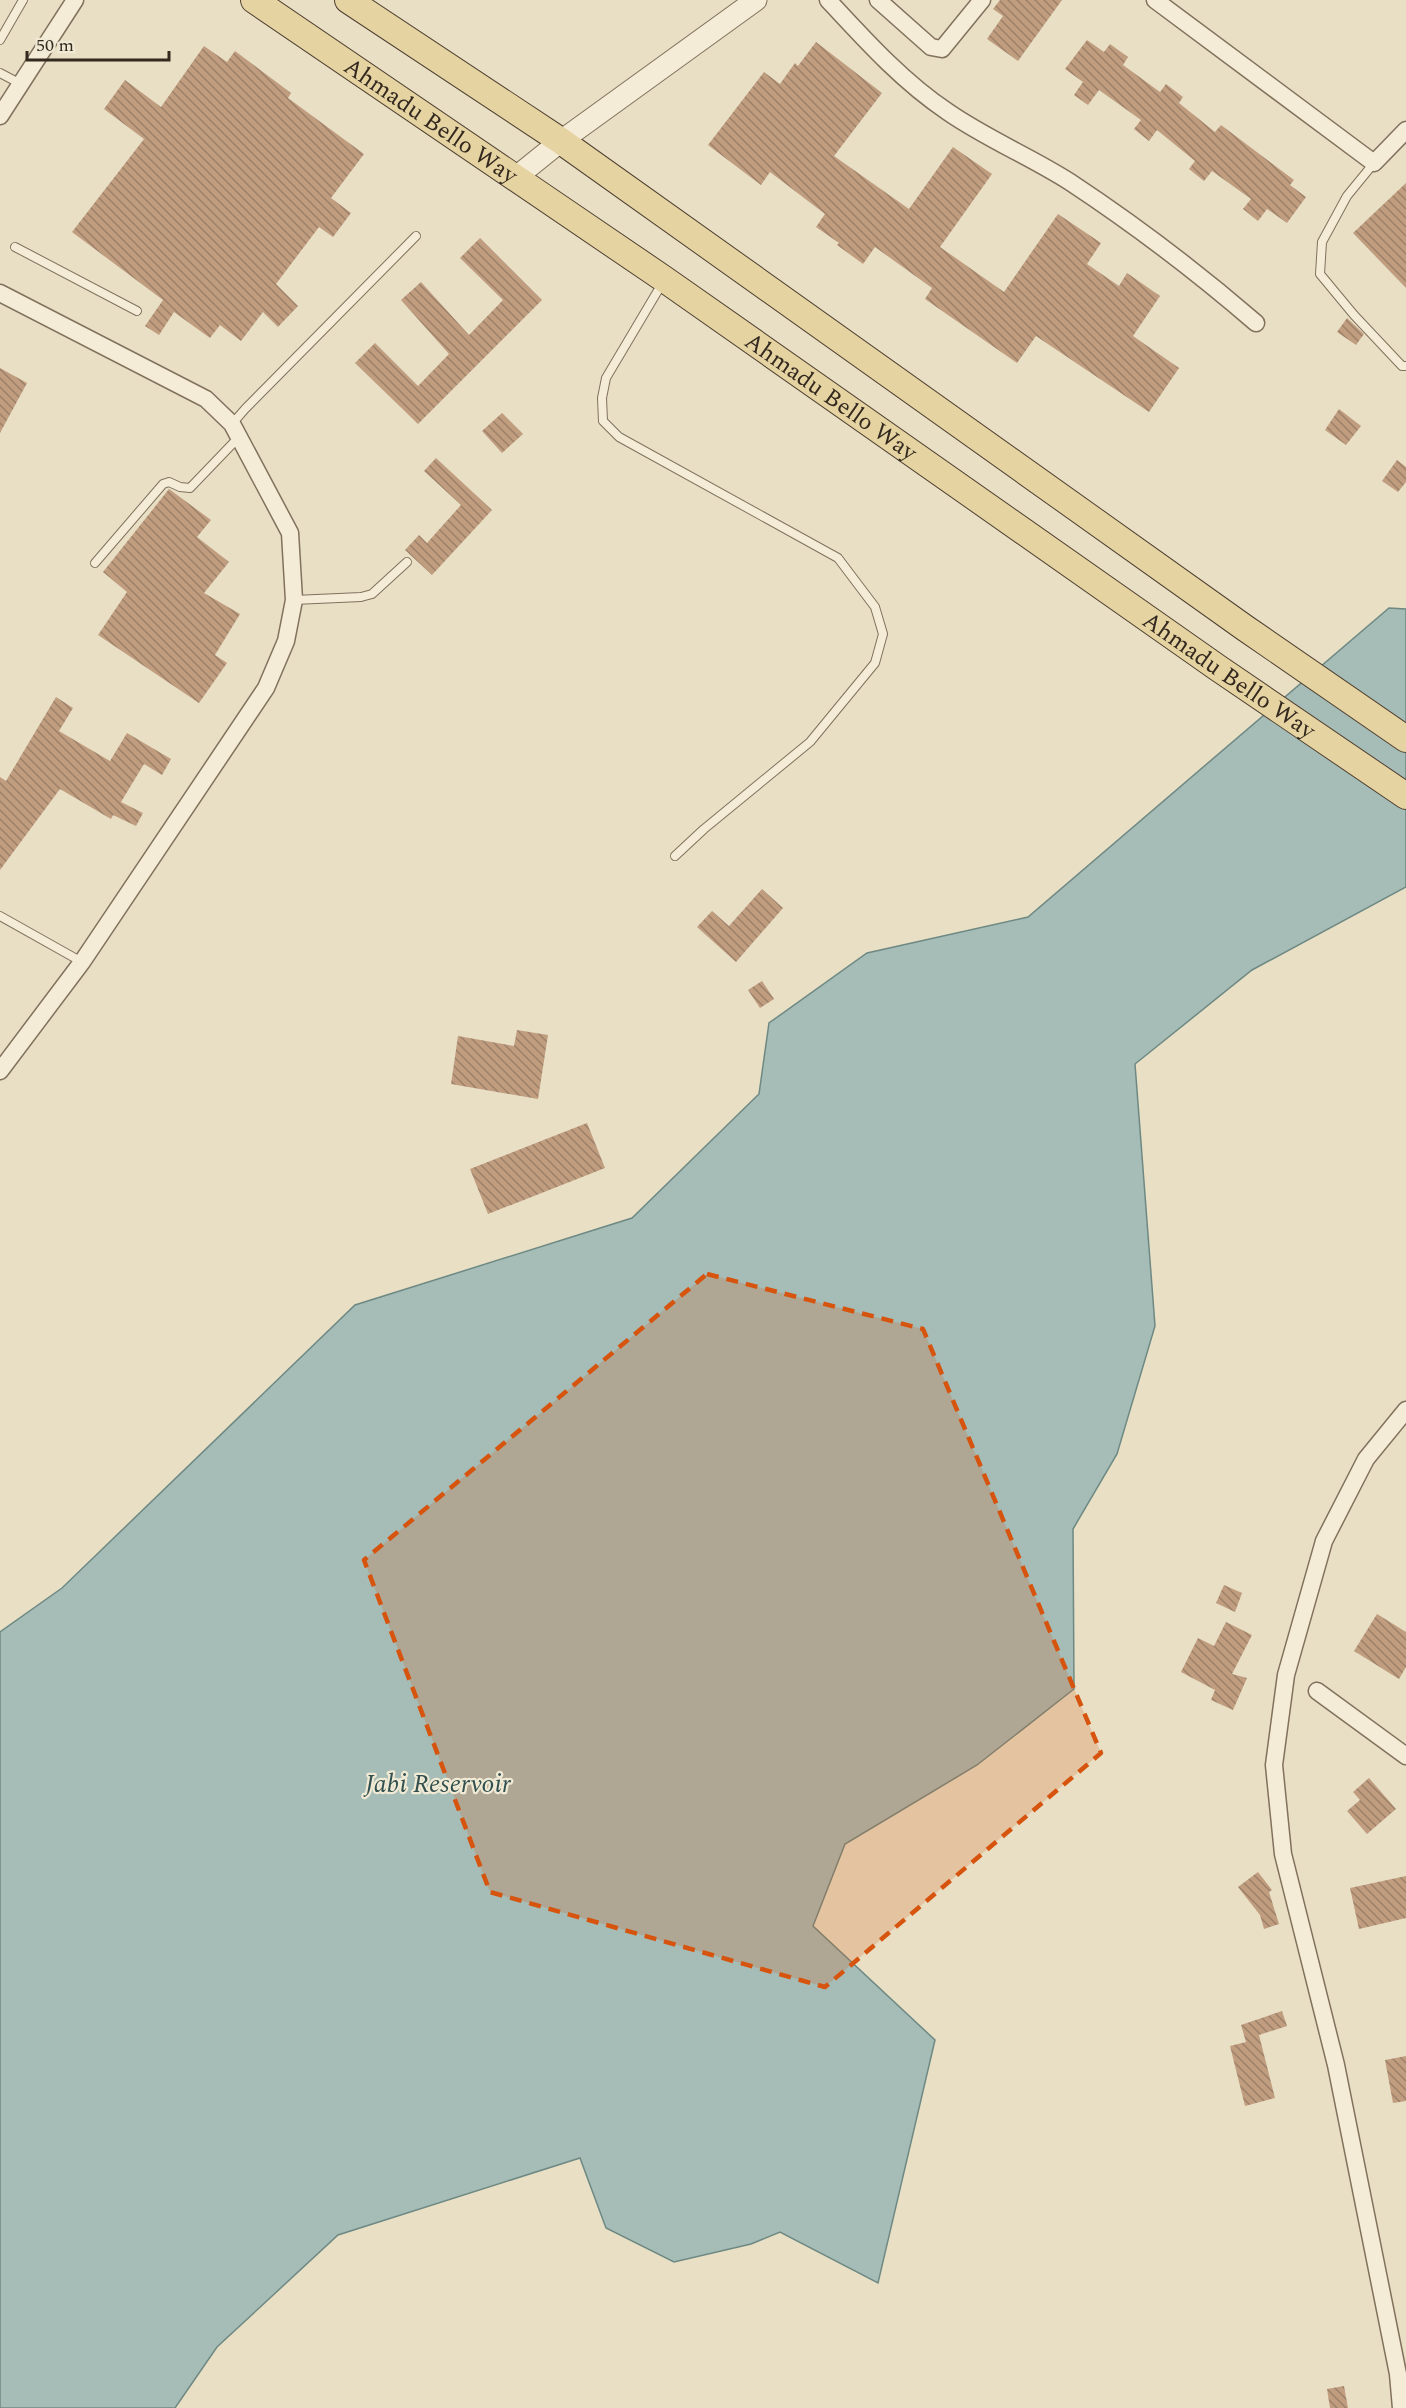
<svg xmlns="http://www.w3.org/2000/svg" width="1406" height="2408" font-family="Spectral,serif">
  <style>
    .water { fill: #a6bcb6; stroke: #6e8983; stroke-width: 1.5 }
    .building { fill: url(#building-back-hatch) }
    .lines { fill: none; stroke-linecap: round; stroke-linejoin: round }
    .service-casing { stroke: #81715d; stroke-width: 10 }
    .minor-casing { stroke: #81715d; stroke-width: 19 }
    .tertiary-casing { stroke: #81715d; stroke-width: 23 }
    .primary-casing { stroke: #4f4031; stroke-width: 28 }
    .service { stroke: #f4ecd7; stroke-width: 8 }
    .minor { stroke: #f4ecd7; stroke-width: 16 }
    .tertiary { stroke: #f4ecd7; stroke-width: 21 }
    .primary { stroke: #e6d3a2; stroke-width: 26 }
    .marked { fill: #d6540e; fill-opacity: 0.2; stroke: #d6540e; stroke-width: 4.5; stroke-dasharray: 12 8; stroke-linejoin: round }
    .labels { text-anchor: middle; stroke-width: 4.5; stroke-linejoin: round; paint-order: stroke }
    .street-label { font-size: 24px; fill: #33291f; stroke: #f0e9d4 }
    .water-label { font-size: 26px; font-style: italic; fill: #31504f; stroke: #f0e9d4 }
  </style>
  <defs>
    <pattern id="building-back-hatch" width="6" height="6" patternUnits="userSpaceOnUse" patternTransform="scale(1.5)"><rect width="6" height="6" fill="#c19d80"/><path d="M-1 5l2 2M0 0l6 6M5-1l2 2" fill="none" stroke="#9d8068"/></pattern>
  </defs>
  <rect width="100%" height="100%" fill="#e8dfc5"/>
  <path class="water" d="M1389,608L1406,609V887L1252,970L1135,1064L1155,1326L1117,1454L1073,1529L1074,1689L977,1765L845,1844L813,1926L935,2040L878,2283L780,2232L751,2244L674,2262L606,2228L580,2158L338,2235L217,2347L175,2408H0V1632L62,1588L355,1305L632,1218L759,1094L769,1023L867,953L1028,917Z"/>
  <g class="building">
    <path d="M1000,0H1062L1018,61L987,39L1003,16L993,9Z"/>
    <path d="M1087,40L1104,52L1110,44L1128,57L1123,65L1160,92L1166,84L1183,97L1179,103L1215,132L1221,125L1294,180L1290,185L1306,197L1287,223L1267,209L1258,221L1243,209L1251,199L1212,171L1204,181L1189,169L1195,161L1157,130L1149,141L1134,129L1141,120L1099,90L1088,105L1074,95L1083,82L1065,69Z"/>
    <path d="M816,42L882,93L834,156L909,209L953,147L992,174L940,247L1004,292L1058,214L1101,243L1087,264L1119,286L1127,273L1160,296L1133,336L1179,368L1149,412L1036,336L1017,363L925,299L932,288L875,247L863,264L837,245L839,243L816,227L825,214L770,172L761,185L708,145L764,72L780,84L795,63L798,66Z"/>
    <path d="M204,46L227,62L235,51L291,93L288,98L364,154L331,198L351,213L333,237L319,227L276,284L298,306L278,327L263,312L241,341L220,325L210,338L174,312L159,335L145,326L163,300L72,232L144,139L104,109L125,80L161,107Z"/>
    <path d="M1406,183V288L1353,233Z"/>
    <path d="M480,238L542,300L418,424L355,363L375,343L418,386L449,354L401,300L421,282L469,335L503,300L460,258Z"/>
    <path d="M1347,318L1364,334L1356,345L1337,332Z"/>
    <path d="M0,368L27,383L0,433Z"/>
    <path d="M1339,409L1361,426L1346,445L1325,430Z"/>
    <path d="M502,413L523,434L502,453L482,431Z"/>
    <path d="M436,458L492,510L432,575L405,550L419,535L427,543L461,505L424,471Z"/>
    <path d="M1397,460L1406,467V482L1398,492L1382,481Z"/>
    <path d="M169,489L211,520L197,537L229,562L204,593L240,614L215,655L227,663L199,703L98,635L127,592L103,572Z"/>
    <path d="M56,697L73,708L59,731L110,761L127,733L171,759L162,775L144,764L121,802L143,813L136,826L113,815L111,819L60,789L0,870V777L6,781Z"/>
    <path d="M762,889L783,908L736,962L697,927L712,911L729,926Z"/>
    <path d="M762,981L774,999L760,1008L748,990Z"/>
    <path d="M517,1030L548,1035L538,1099L451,1084L458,1036L514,1046Z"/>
    <path d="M587,1123L605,1168L488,1214L470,1169Z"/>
    <path d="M1224,1585L1242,1593L1235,1612L1216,1603Z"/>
    <path d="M1377,1614L1406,1632V1667L1399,1679L1354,1651Z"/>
    <path d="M1226,1622L1252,1635L1232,1674L1247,1678L1233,1710L1211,1700L1215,1690L1181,1672L1198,1638L1214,1646Z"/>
    <path d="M1369,1778L1396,1809L1367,1834L1347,1811L1360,1800L1353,1792Z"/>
    <path d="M1258,1872L1272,1890L1269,1892L1279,1924L1264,1929L1260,1915L1238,1887Z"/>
    <path d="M1406,1876V1918L1359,1929L1350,1888Z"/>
    <path d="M1282,2011L1287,2026L1259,2035L1275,2098L1245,2106L1230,2046L1246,2042L1241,2025Z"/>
    <path d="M1406,2056V2101L1393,2103L1385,2060Z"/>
    <path d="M1344,2386L1348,2408H1330L1327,2389Z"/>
  </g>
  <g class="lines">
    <g class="service-casing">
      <g id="service">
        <path d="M0,40L23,0"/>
        <path d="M0,73L21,84"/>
        <path d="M1374,163L1347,196L1322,242L1320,274L1354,315L1402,366H1406"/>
        <path d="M15,247L137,311"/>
        <path d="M663,282L606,378L602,398L603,421L619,437L838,558L875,607L883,634L875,663L810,742L704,829L675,856"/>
        <path d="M232,424L245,409L416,236"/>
        <path d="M95,563L163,484L169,482L180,487L190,488L239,437"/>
        <path d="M294,600L361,597L372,594L407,562"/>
        <path d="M0,916L82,962"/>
      </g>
    </g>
    <g class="minor-casing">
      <g id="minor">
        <path d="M828,0C865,40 903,82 948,112C987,139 1031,157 1070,182C1135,225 1197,272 1256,323"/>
        <path d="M878,0L931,47L942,49L982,0"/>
        <path d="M1155,0L1374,163L1406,130"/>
        <path d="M0,116L75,0"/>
        <path d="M0,293L206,399L232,424L290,533L294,600L286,641L266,688L82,962L0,1071"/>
        <path d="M1317,1691L1406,1756"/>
        <path d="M1401,2408L1398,2374L1336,2065L1283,1854L1274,1765L1286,1675L1324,1541L1366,1459L1406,1410"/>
      </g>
    </g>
    <g class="tertiary-casing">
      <path id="tertiary" d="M515,178L561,141L756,0"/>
    </g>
    <g class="primary-casing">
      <g id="primary">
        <path id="s1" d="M254,0L664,279L1218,668L1406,796"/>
        <path d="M348,0L561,141L1245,628L1406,739"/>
      </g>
    </g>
    <use href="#service" class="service"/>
    <use href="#minor" class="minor"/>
    <use href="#tertiary" class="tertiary"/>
    <use href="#primary" class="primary"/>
  </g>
  <path class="marked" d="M707,1274L923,1329L1101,1753L825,1987L490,1892L364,1560Z"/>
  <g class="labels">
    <g class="street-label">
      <text dy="8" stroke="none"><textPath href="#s1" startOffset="214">Ahmadu Bello Way</textPath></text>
      <text dy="8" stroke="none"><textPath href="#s1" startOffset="700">Ahmadu Bello Way</textPath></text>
      <text dy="8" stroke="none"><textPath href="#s1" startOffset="1186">Ahmadu Bello Way</textPath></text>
    </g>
    <g class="water-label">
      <text x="438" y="1792">Jabi Reservoir</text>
    </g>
  </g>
  <path d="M27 51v9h142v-9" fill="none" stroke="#33291f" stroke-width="3"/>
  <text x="36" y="51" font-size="18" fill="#33291f" stroke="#f0e9d4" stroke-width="4.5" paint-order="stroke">50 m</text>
</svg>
